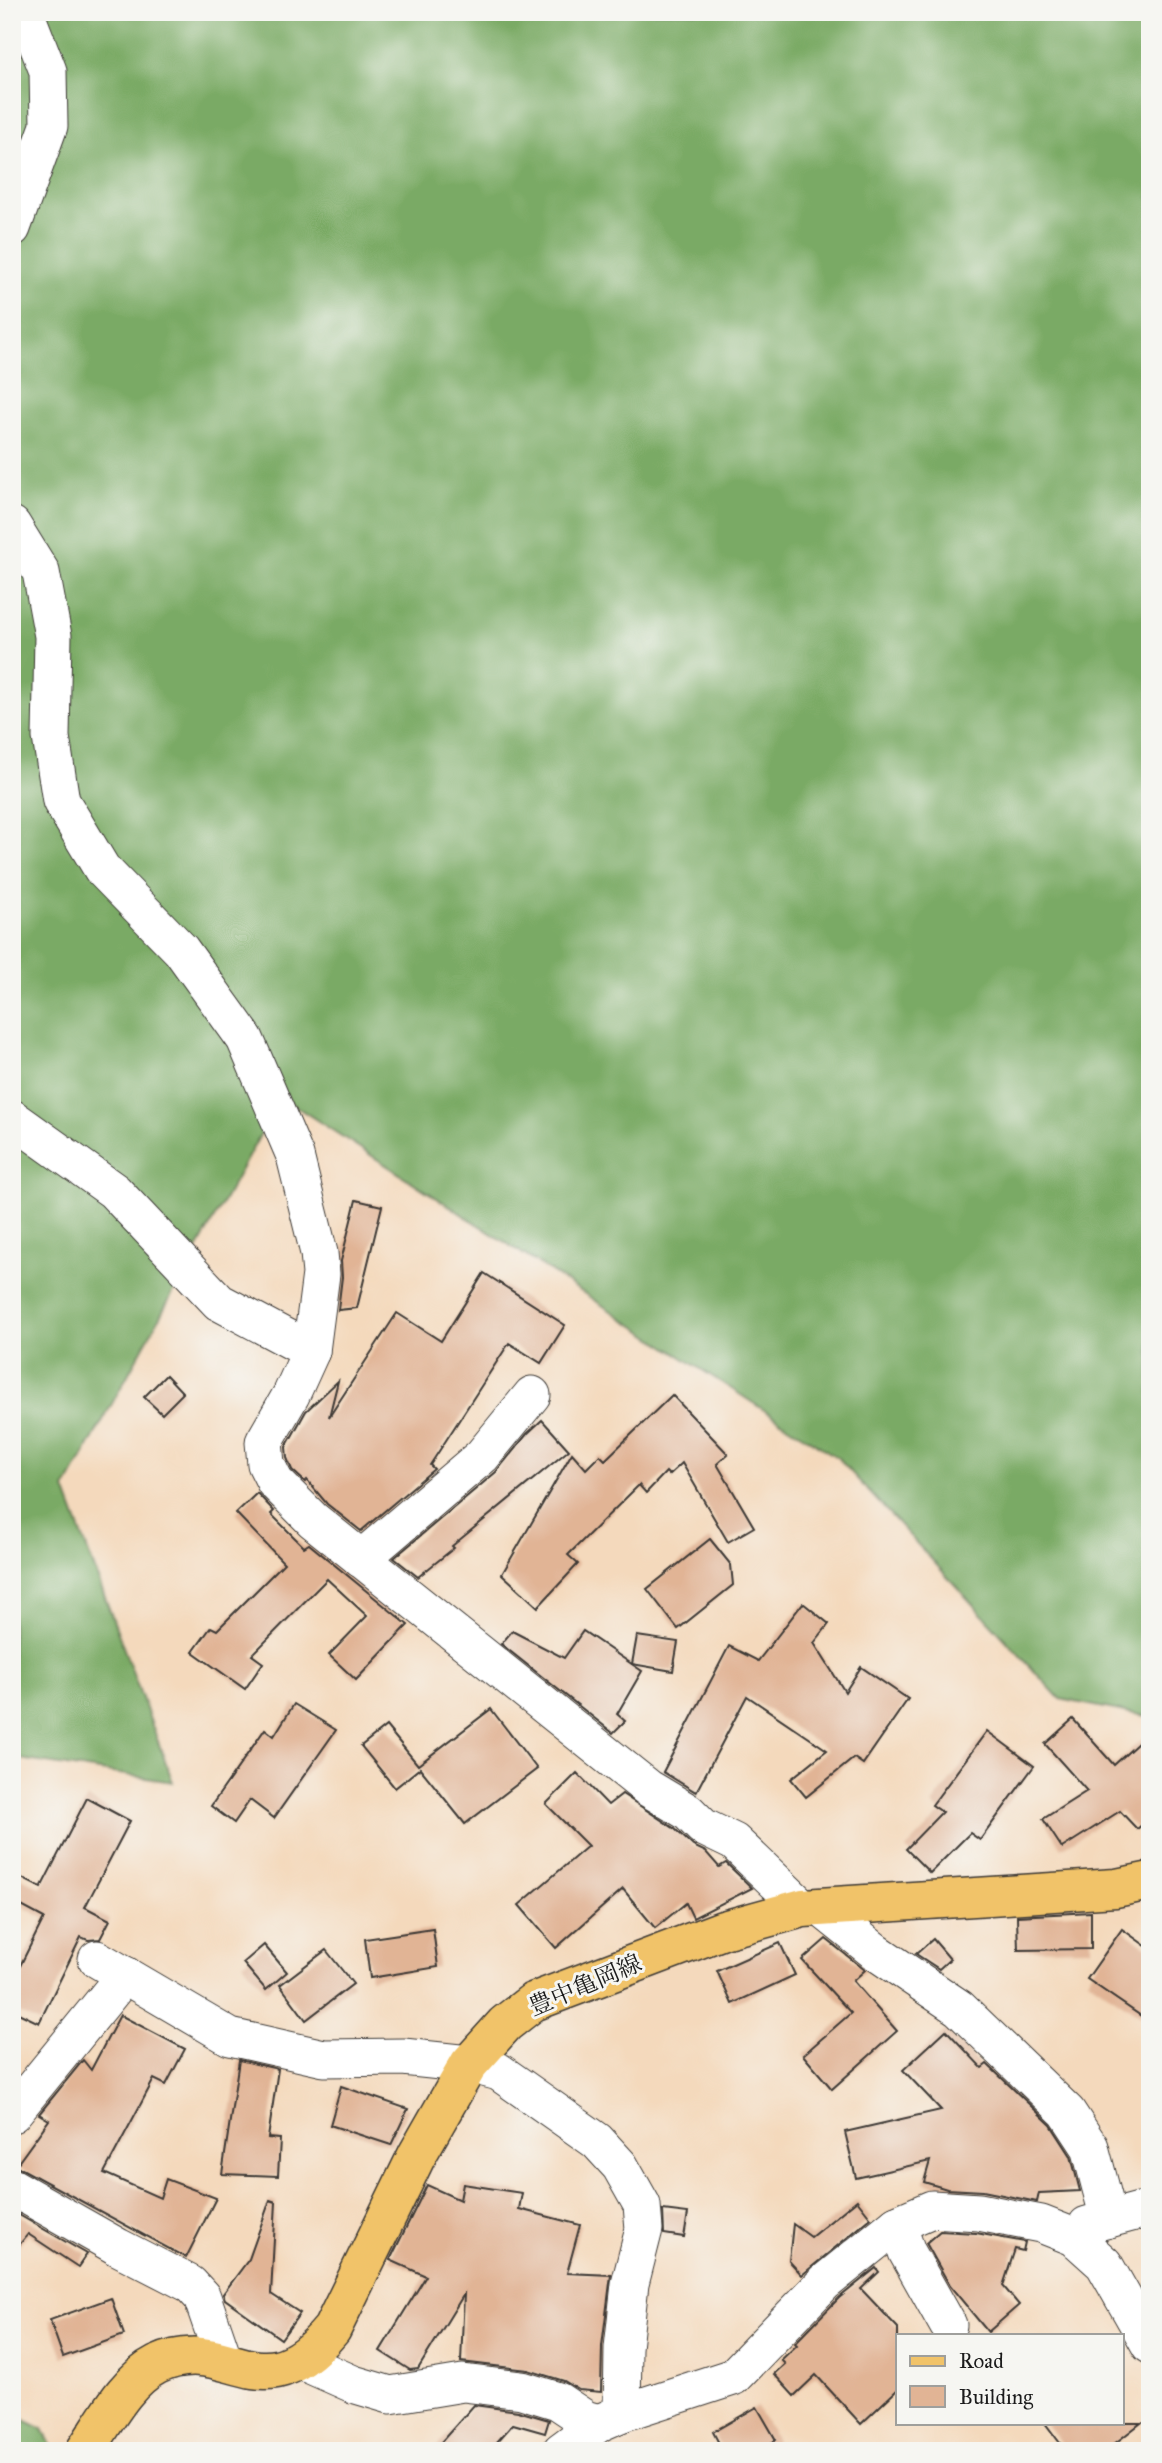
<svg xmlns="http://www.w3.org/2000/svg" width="1162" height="2463" font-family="'IM FELL Great Primer','Noto Serif JP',serif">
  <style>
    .forest { fill: #7aaa65; stroke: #4b6340; stroke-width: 2 }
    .building { fill: #e1b495 }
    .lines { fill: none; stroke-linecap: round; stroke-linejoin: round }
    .street-casing { stroke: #3c3834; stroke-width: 39 }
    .primary-casing { stroke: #3c3834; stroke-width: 41 }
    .street { stroke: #fff; stroke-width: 37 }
    .primary { stroke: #f1c369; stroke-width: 38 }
    .labels { text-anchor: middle; stroke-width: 6; stroke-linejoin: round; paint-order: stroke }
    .street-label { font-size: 24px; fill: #1c1c1c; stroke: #f6f6f2 }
  </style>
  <rect width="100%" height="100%" fill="#f6f6f2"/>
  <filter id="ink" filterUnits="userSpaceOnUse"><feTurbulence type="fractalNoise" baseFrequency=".0143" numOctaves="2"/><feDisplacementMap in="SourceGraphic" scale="14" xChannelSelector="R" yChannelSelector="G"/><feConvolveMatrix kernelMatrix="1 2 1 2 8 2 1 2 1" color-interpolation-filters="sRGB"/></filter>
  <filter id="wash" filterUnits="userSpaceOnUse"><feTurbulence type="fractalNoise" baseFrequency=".00686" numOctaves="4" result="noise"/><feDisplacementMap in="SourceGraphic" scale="28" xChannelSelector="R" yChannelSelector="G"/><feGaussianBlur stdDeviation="1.57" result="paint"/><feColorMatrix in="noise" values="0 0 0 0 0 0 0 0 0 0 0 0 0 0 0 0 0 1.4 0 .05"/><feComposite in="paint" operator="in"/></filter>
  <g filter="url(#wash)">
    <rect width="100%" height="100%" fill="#f4d9bc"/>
    <g class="forest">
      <path d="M12,12H1150V1717L1060,1699L838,1458L281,1097L65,1489L173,1782L12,1758Z"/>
      <path d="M12,2414L43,2429L54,2451H12Z"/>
    </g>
    <g id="blocks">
      <g class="building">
        <path d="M356,1200L382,1206L357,1308L338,1310L342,1277L341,1261Z"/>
        <path d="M484,1273L565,1325L541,1363L509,1343L430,1465L434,1469L361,1531L327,1504L307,1480L305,1482L292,1470L287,1458L286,1447L306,1411L338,1381L329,1417L397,1313L441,1341Z"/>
        <path d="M166,1375L183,1393L162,1414L144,1397Z"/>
        <path d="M672,1395L728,1454L717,1464L754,1527L728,1542L682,1463L669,1475L666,1472L646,1493L639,1485L568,1555L578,1564L538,1607L502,1574L572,1453L586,1469L600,1455L605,1460Z"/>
        <path d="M542,1420L569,1450L452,1546L454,1548L418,1577L394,1558L496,1472L527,1434Z"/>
        <path d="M257,1493L274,1511L271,1514L304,1547L309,1544L408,1625L356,1680L329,1655L367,1616L327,1579L252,1655L263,1663L245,1689L193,1652L211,1627L217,1630L284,1563L236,1513Z"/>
        <path d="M710,1539L731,1565L733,1585L678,1629L647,1589Z"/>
        <path d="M803,1603L829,1624L814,1643L845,1692L861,1667L908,1699L863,1764L854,1758L806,1797L791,1779L827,1750L747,1696L696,1792L663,1772L729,1646L758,1661Z"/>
        <path d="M512,1631L564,1658L583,1631L642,1671L617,1714L625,1721L613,1733L501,1644Z"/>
        <path d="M637,1636L678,1642L673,1671L632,1664Z"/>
        <path d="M294,1704L336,1730L274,1818L250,1800L234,1823L211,1806L265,1729L274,1736Z"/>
        <path d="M491,1709L537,1769L465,1824L420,1768L395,1788L361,1746L386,1726L418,1765Z"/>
        <path d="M1073,1719L1114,1765L1150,1732V1818L1137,1829L1120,1811L1062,1848L1043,1819L1087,1791L1045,1744Z"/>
        <path d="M987,1731L1034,1766L980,1840L970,1833L930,1873L906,1849L942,1812L932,1805Z"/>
        <path d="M577,1773L608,1805L622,1794L675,1829L693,1846L706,1852L719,1867L726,1863L752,1888L693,1918L686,1903L655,1928L623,1889L556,1948L519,1905L588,1846L546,1804Z"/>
        <path d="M87,1798L130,1821L85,1907L110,1920L100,1939L88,1940L81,1937L39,2023L12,2010V1982L44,1918L12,1901V1873L41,1888Z"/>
        <path d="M1091,1912V1949L1018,1950L1017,1916Z"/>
        <path d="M433,1929L438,1967L370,1978L365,1939Z"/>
        <path d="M1122,1929L1150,1949V2022L1087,1979Z"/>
        <path d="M826,1939L865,1970L853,1981L897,2031L832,2089L803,2055L851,2013L802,1960Z"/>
        <path d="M933,1939L950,1959L939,1969L916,1954Z"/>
        <path d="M780,1943L795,1975L732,2004L717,1971Z"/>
        <path d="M264,1945L287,1972L266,1990L243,1963Z"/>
        <path d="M326,1950L353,1984L306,2020L280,1985Z"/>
        <path d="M120,2015L185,2049L166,2085L154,2079L104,2173L160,2198L166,2179L216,2198L186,2258L22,2169L15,2167L49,2120L39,2114L83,2060L91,2070Z"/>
        <path d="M946,2030L982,2068L987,2064L1051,2125L1071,2156L1080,2191L1039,2193L1037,2202L983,2191L947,2189L924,2182L930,2161L856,2178L845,2132L941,2110L903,2070Z"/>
        <path d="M239,2060L278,2069L268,2138L280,2139L278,2176L222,2174Z"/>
        <path d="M341,2086L408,2109L391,2145L330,2125Z"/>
        <path d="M463,2184L522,2193L519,2209L580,2225L567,2273L611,2275L602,2346L601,2392L579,2390L564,2381L528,2370L461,2362L464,2294L418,2369L410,2370L380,2351L426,2276L390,2260L427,2185L460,2200Z"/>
        <path d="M270,2200L276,2202L271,2294L300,2313L281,2339L225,2299L223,2294L249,2259Z"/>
        <path d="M857,2200L871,2218L802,2275L789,2261L793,2224L811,2237Z"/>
        <path d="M663,2210L688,2213L684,2237L664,2234Z"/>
        <path d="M12,2211L87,2254L78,2267L28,2234L12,2254Z"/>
        <path d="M940,2231L976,2233L1025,2242L1023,2251L1015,2249L1003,2286L1019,2305L988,2332L950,2286L926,2243Z"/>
        <path d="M876,2268L879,2272L861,2289L898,2328V2389L861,2424L816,2375L794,2396L774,2374L785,2364L781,2360L797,2345L795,2343L839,2298Z"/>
        <path d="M111,2298L124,2335L63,2357L50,2320Z"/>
        <path d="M474,2405L518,2411L549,2420L545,2433L513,2424L489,2451H433Z"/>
        <path d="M757,2407L776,2440L757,2451H723L713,2432Z"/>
        <path d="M1045,2423H1141L1105,2451H1066Z"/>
      </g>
    </g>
  </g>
  <g filter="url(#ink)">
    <use href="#blocks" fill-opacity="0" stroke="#3c3834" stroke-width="2"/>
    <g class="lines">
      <g class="street-casing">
        <g id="street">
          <path d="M12,228L49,126L48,71L25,12"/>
          <path d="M12,525L41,572L53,636L51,737L61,801L102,869L181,950L245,1039L295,1156L319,1253L321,1274L311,1351L291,1395L264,1442L266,1464L275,1482L313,1520L648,1788L688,1812L703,1827L734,1842L803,1908"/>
          <path d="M12,1118L114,1191L219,1302L311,1351"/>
          <path d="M361,1559L482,1456L532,1395"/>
          <path d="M820,1907L876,1952L959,2008L1067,2112L1090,2147L1109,2219"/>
          <path d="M97,1959L230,2037L324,2058L403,2057L469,2064L499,2072L597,2141L620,2166L642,2205L644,2229L630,2284L623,2348L622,2413"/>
          <path d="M12,2114L125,1975"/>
          <path d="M12,2187L118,2247L190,2284L202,2297L224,2361"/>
          <path d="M897,2224L907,2252L948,2325"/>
          <path d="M1087,2225L1150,2208"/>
          <path d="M299,2360L353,2384L390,2395L463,2383L522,2390L558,2401L585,2419L599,2423"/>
          <path d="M561,2451L599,2423L622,2413L733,2377L825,2282L897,2224L932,2209L979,2212L1041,2224L1074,2237L1104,2264L1150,2345"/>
        </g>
      </g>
      <g class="primary-casing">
        <path id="primary" d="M85,2451C105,2422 125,2381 157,2365C230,2331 259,2417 332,2329L417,2155L469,2064L505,2024L533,2002L723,1930L803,1908L1116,1888L1150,1881"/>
      </g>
      <use href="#street" class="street"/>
      <use href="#primary" class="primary"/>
    </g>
  </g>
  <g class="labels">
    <g class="street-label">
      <text transform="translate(585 1985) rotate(-23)" y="8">豊中亀岡線</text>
    </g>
  </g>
  <rect width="1162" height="2463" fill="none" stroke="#f6f6f2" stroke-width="42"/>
  <rect x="896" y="2334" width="228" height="91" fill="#f6f6f2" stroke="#9f9f9c" stroke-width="2"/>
  <rect x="910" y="2356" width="35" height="10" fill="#f1c369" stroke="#9f9f9c" stroke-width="2"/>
  <text x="959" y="2368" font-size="21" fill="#1c1c1c">Road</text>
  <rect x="910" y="2386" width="35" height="21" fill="#e1b495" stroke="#9f9f9c" stroke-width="2"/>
  <text x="959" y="2404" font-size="21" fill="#1c1c1c">Building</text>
</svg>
